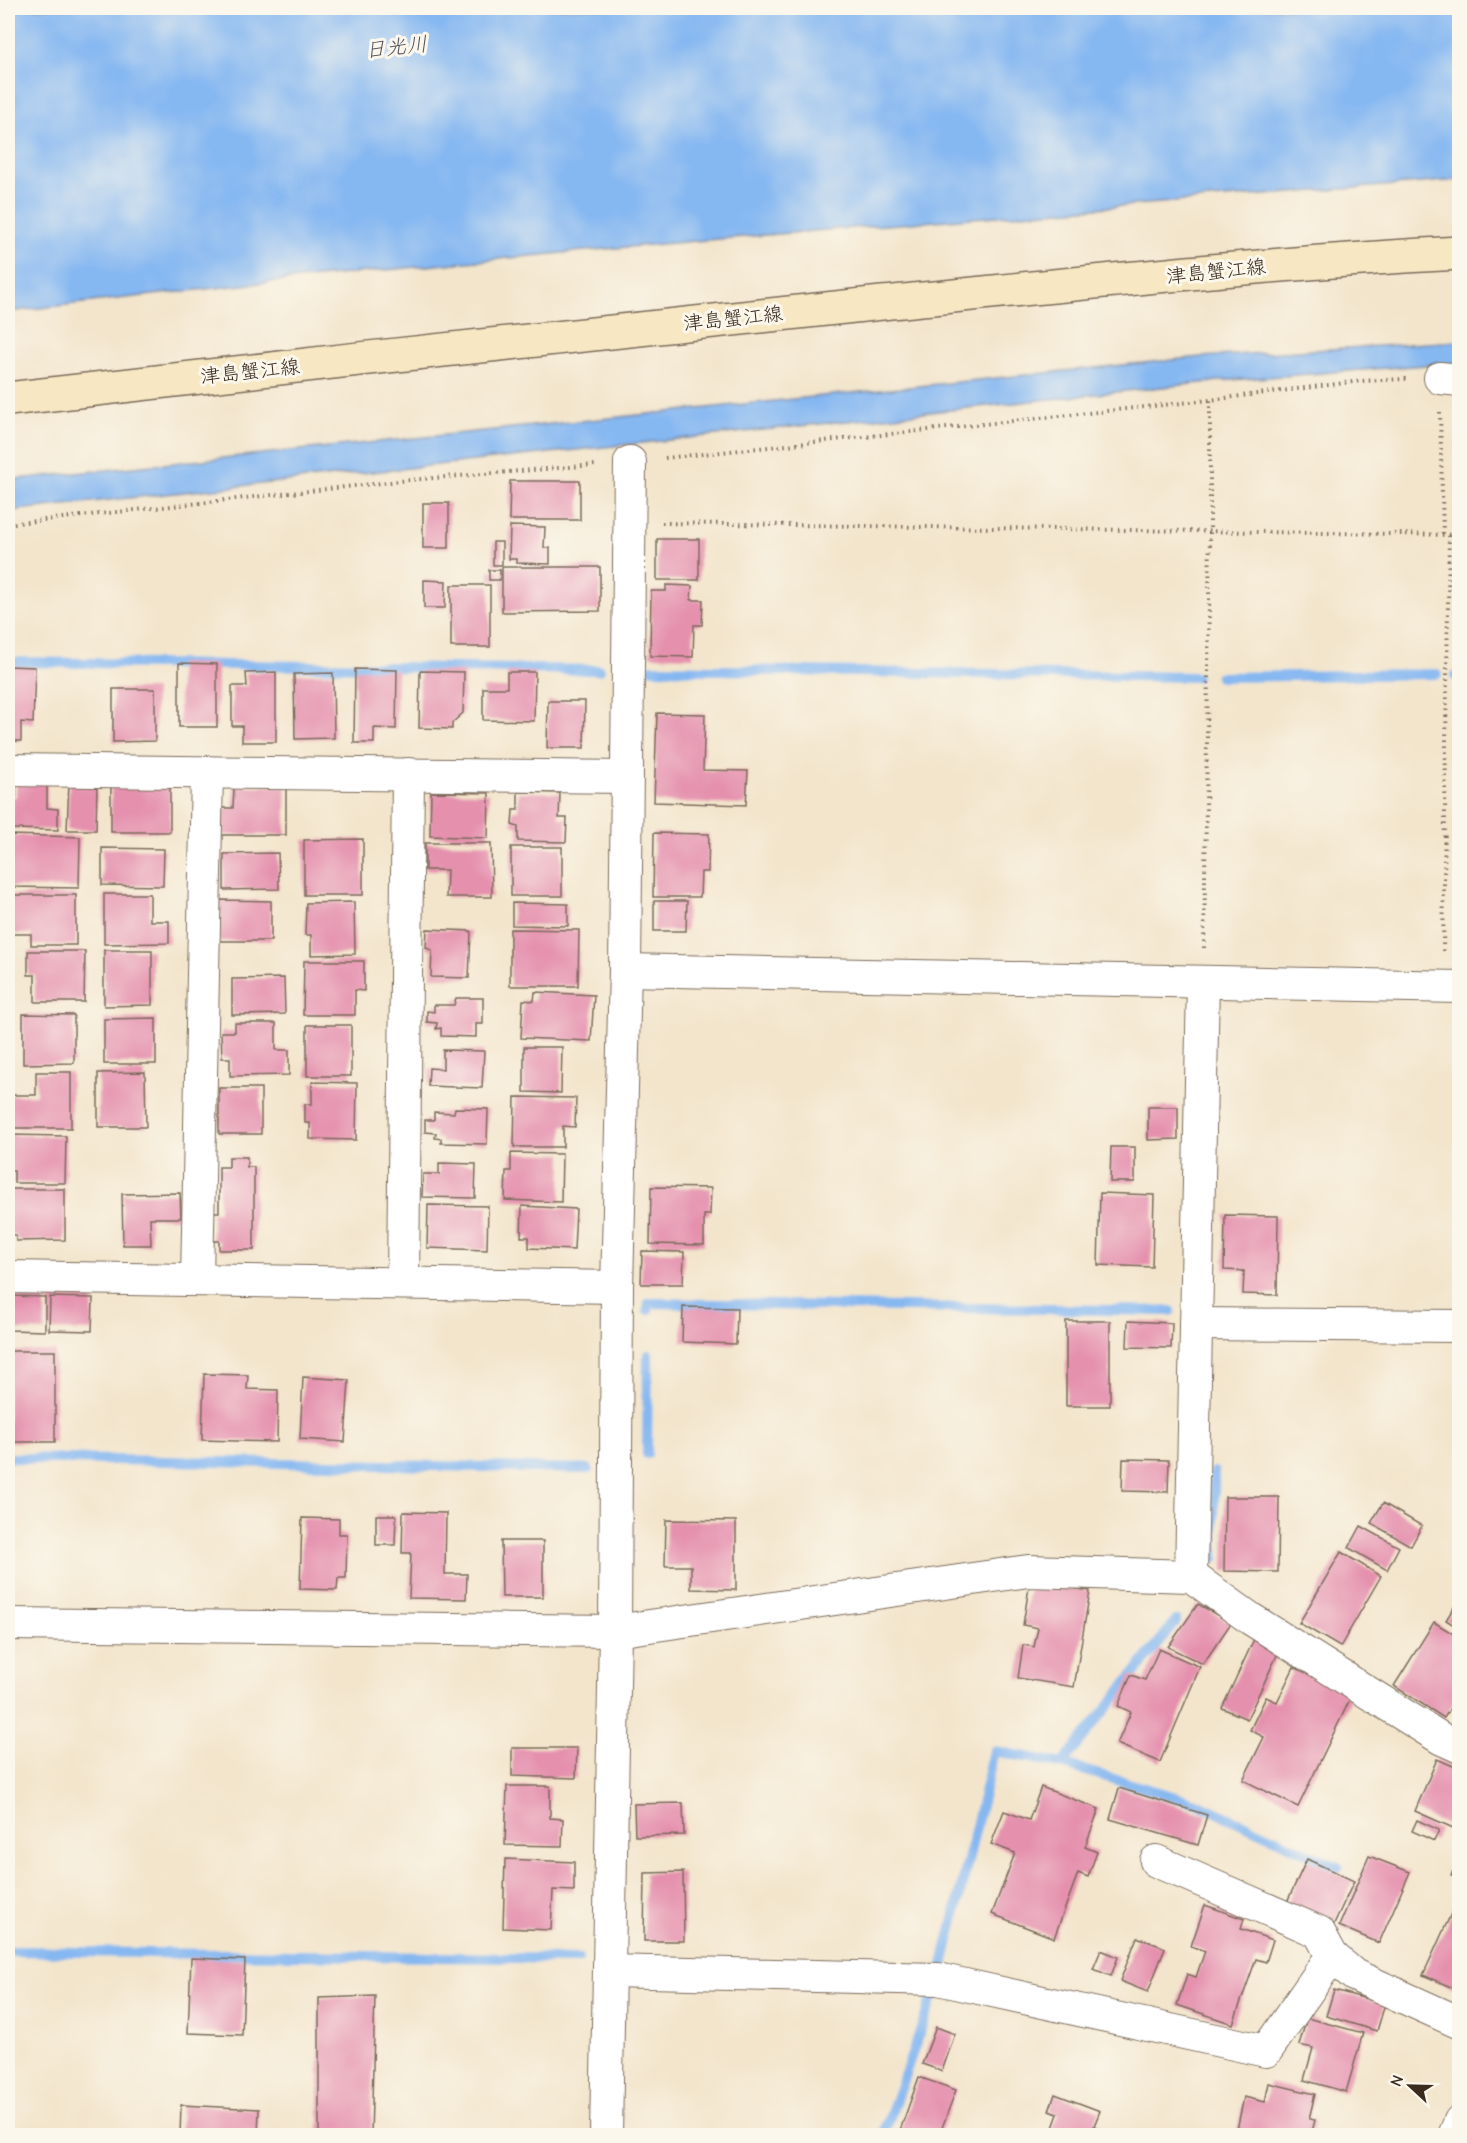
<svg xmlns="http://www.w3.org/2000/svg" width="1467" height="2143" font-family="'Comic Neue','Klee One',sans-serif">
  <style>
    .water { fill: #85b7f1; stroke: #607088; stroke-width: 1.5 }
    .lines { fill: none; stroke-linecap: round; stroke-linejoin: round }
    .stream { stroke: #85b7f1; stroke-width: 10 }
    .building { fill: #e591ae }
    .minor-casing { stroke: #7b6b5b; stroke-width: 34 }
    .secondary-casing { stroke: #7b6b5b; stroke-width: 36 }
    .path { stroke: #7b6b5b; stroke-width: 4; stroke-dasharray: 1.5 4.5; stroke-linecap: butt }
    .minor { stroke: #fff; stroke-width: 32 }
    .secondary { stroke: #f7e8c3; stroke-width: 33 }
    .labels { text-anchor: middle; stroke-width: 6; stroke-linejoin: round; paint-order: stroke }
    .street-label { font-size: 20px; fill: #3b2a1e; stroke: #fbf7ec }
    .water-label { font-size: 21px; font-style: italic; fill: #51545d; stroke: #fbf7ec }
  </style>
  <rect width="100%" height="100%" fill="#fbf7ec"/>
  <filter id="ink" filterUnits="userSpaceOnUse"><feTurbulence type="fractalNoise" baseFrequency=".0167" numOctaves="2"/><feDisplacementMap in="SourceGraphic" scale="12" xChannelSelector="R" yChannelSelector="G"/><feConvolveMatrix kernelMatrix="1 2 1 2 8 2 1 2 1" color-interpolation-filters="sRGB"/></filter>
  <filter id="wash" filterUnits="userSpaceOnUse"><feTurbulence type="fractalNoise" baseFrequency=".008" numOctaves="4" result="noise"/><feDisplacementMap in="SourceGraphic" scale="24" xChannelSelector="R" yChannelSelector="G"/><feGaussianBlur stdDeviation="1.35" result="paint"/><feColorMatrix in="noise" values="0 0 0 0 0 0 0 0 0 0 0 0 0 0 0 0 0 1.4 0 .05"/><feComposite in="paint" operator="in"/></filter>
  <g filter="url(#wash)">
    <rect width="100%" height="100%" fill="#f3e5cc"/>
    <g class="water">
      <path d="M8,8H1459V180C975,217 490,253 8,312Z"/>
      <path d="M1459,341V366L1439,364L1219,381L8,511V480L1201,357Z"/>
    </g>
    <g class="lines">
      <g class="stream">
        <path d="M8,662L600,670"/>
        <path d="M652,669L1196,677"/>
        <path d="M1455,676H1460"/>
        <path d="M1220,677L1437,674"/>
        <path d="M648,1310L649,1303L1171,1311"/>
        <path d="M647,1454L648,1355"/>
        <path d="M8,1458L588,1469"/>
        <path d="M1214,1558V1472"/>
        <path d="M1062,1764L1176,1621"/>
        <path d="M8,1951L578,1959"/>
        <path d="M942,1969L994,1751L1062,1764L1196,1803L1338,1867"/>
        <path d="M883,2136L933,1995"/>
      </g>
    </g>
    <g id="blocks">
      <g class="building">
        <path d="M510,481H580V520H509Z"/>
        <rect x="423" y="503" width="26" height="45"/>
        <path d="M510,526L545,527L544,548H550V564L517,563L516,559H509Z"/>
        <rect x="657" y="539" width="42" height="41"/>
        <rect x="493" y="542" width="9" height="23"/>
        <path d="M502,567H600V611L502,612Z"/>
        <rect x="489" y="570" width="11" height="10"/>
        <path d="M424,580L446,581L445,608H424Z"/>
        <rect x="451" y="585" width="39" height="62"/>
        <path d="M666,585L692,586L691,600H703L702,625H694L693,657L650,656L651,591H666Z"/>
        <path d="M179,663L217,664V727H179Z"/>
        <path d="M8,666L35,667L33,723L21,722V741H8Z"/>
        <path d="M355,669L397,670L396,729L374,728V743H354Z"/>
        <path d="M420,671L464,672L463,713L452,723V729L419,728Z"/>
        <path d="M276,672V742H242V726H232V686H247L246,673Z"/>
        <path d="M507,672H535L534,721L483,720V688H507Z"/>
        <path d="M333,673L334,738L295,739L294,674Z"/>
        <path d="M113,689H155V741L113,742Z"/>
        <path d="M548,701H585L584,748H547Z"/>
        <path d="M657,713L705,714L703,770L748,771L746,805L654,802Z"/>
        <path d="M16,782L47,783V808L58,809V830L11,829L12,797H16Z"/>
        <path d="M69,782H97L96,830H67Z"/>
        <path d="M234,786H286V835H220V808H233Z"/>
        <rect x="111" y="787" width="59" height="45"/>
        <path d="M431,792L489,793L488,838L430,836Z"/>
        <path d="M518,792L560,793L559,818H567L566,842L518,841V827L512,825L513,810H518Z"/>
        <path d="M654,833L709,834L708,872H701L700,897H653Z"/>
        <path d="M11,835L80,837L79,888L10,887Z"/>
        <path d="M363,839V895H304V840Z"/>
        <path d="M425,843H491L492,897H446L447,870H425Z"/>
        <rect x="511" y="847" width="51" height="49"/>
        <path d="M102,848L164,849L163,886L102,885Z"/>
        <path d="M278,853L279,889L224,890V854Z"/>
        <path d="M104,894H150V921H169V943L104,944Z"/>
        <path d="M8,895H76V945H31V934H8Z"/>
        <path d="M218,900L271,901V941H218Z"/>
        <path d="M654,901H687L686,931H654Z"/>
        <path d="M354,902L355,954L311,955V935H305L306,903Z"/>
        <path d="M512,903L568,904V926L512,925Z"/>
        <path d="M427,929L471,931L469,978L431,977L432,950L426,948Z"/>
        <path d="M510,929L579,930L578,986H510Z"/>
        <path d="M104,950H152V1005L104,1006Z"/>
        <path d="M28,951H85L84,1002H35V975H28Z"/>
        <path d="M304,961H364V991L355,990V1015H303Z"/>
        <path d="M284,978L285,1014L232,1015V979Z"/>
        <path d="M535,992L594,995L591,1041L521,1038L523,1000L534,1001Z"/>
        <path d="M456,998H483V1024H476V1037L441,1036V1028L436,1029L437,1023L427,1022V1011L434,1012V1005H454Z"/>
        <path d="M23,1014L74,1015V1063L23,1064Z"/>
        <path d="M156,1018V1064H104V1019Z"/>
        <path d="M235,1023H276V1050H289V1075L230,1076V1058H222L221,1032H235Z"/>
        <rect x="307" y="1025" width="44" height="51"/>
        <path d="M524,1047H562L561,1093L524,1092Z"/>
        <path d="M443,1050L484,1051L482,1088L428,1086L429,1068L443,1069Z"/>
        <path d="M36,1072H71V1128H10V1095H36Z"/>
        <path d="M145,1072L146,1127H98V1073Z"/>
        <path d="M312,1082L357,1083L356,1140L310,1139V1123H305V1104H312Z"/>
        <rect x="219" y="1088" width="42" height="46"/>
        <path d="M515,1097L576,1098L575,1127L563,1126V1147H514Z"/>
        <path d="M1148,1107H1178V1139L1148,1140Z"/>
        <path d="M455,1108L488,1109L487,1144L441,1143V1139L435,1138L436,1133L425,1132V1120H434V1112L454,1113Z"/>
        <path d="M8,1135L66,1136L65,1183H14V1171H8Z"/>
        <path d="M1111,1147H1135V1182H1110Z"/>
        <path d="M511,1153L562,1154L561,1202L505,1200L506,1171H511Z"/>
        <path d="M229,1157H247V1167H254V1250H219V1241H212V1212H219V1167H229Z"/>
        <path d="M439,1163L476,1164L475,1198L422,1197L423,1174H439Z"/>
        <path d="M651,1187L711,1188L710,1215H704V1245L650,1244Z"/>
        <path d="M8,1189H65V1240L16,1241V1235H8Z"/>
        <path d="M180,1193L181,1218H150L151,1245H123L122,1194Z"/>
        <path d="M1100,1193L1154,1195L1152,1267L1098,1265Z"/>
        <path d="M428,1205L488,1206L487,1250L427,1248Z"/>
        <path d="M522,1206L576,1209L574,1250L529,1248V1237H521Z"/>
        <path d="M1225,1215L1278,1216L1277,1295L1243,1294L1244,1271L1224,1270Z"/>
        <path d="M642,1251L684,1252L683,1284H641Z"/>
        <path d="M8,1296L45,1297V1331L8,1330Z"/>
        <path d="M50,1297L93,1298L92,1331L49,1330Z"/>
        <path d="M683,1307L737,1308L736,1344L682,1342Z"/>
        <rect x="1066" y="1321" width="44" height="85"/>
        <path d="M1128,1321L1172,1323L1171,1348L1127,1347Z"/>
        <rect x="8" y="1351" width="47" height="91"/>
        <path d="M204,1374L248,1375L247,1389L278,1390L277,1442L202,1440Z"/>
        <path d="M303,1377L349,1380L345,1442L300,1439Z"/>
        <path d="M1123,1459L1169,1460L1168,1492L1122,1491Z"/>
        <path d="M1225,1497H1279L1278,1572L1224,1571Z"/>
        <path d="M1383,1503L1422,1526L1411,1546L1371,1523Z"/>
        <path d="M403,1512L446,1513L445,1574H467L466,1599L409,1598L411,1553H402Z"/>
        <path d="M376,1515H396L395,1545H376Z"/>
        <path d="M302,1518L339,1519V1534H347L346,1578H338L337,1590L300,1589Z"/>
        <path d="M666,1520L736,1521V1590L691,1589V1566H665Z"/>
        <path d="M1361,1526L1399,1547L1387,1570L1349,1548Z"/>
        <path d="M501,1541H543V1597H502Z"/>
        <path d="M1341,1552L1381,1576L1340,1647L1299,1623Z"/>
        <path d="M1030,1581L1090,1591L1074,1687L1018,1678L1023,1645L1034,1647L1038,1628L1023,1625Z"/>
        <path d="M1460,1597V1629L1446,1620Z"/>
        <path d="M1198,1604L1231,1623L1203,1664L1168,1647Z"/>
        <path d="M1434,1622L1460,1638V1693L1444,1718L1394,1686Z"/>
        <path d="M1255,1637L1280,1649L1247,1719L1222,1708Z"/>
        <path d="M1159,1649L1200,1667L1160,1762L1117,1744L1131,1712L1118,1706L1131,1675L1145,1680Z"/>
        <path d="M1294,1667L1352,1695L1298,1807L1243,1780L1264,1737L1250,1730L1266,1697L1277,1702Z"/>
        <path d="M512,1748H577L576,1778L512,1776Z"/>
        <path d="M1437,1759L1460,1769V1831L1415,1811Z"/>
        <path d="M507,1786H550V1818L563,1819L562,1846L505,1845Z"/>
        <path d="M1041,1787L1099,1809L1085,1847L1097,1852L1088,1877L1078,1873L1054,1938L992,1914L1015,1853L991,1844L1004,1811L1029,1820Z"/>
        <path d="M1119,1788L1207,1815L1198,1845L1110,1819Z"/>
        <path d="M683,1803L684,1835L635,1836L634,1804Z"/>
        <path d="M1417,1820L1439,1830L1434,1841L1412,1831Z"/>
        <path d="M1369,1856L1410,1872L1379,1943L1339,1926Z"/>
        <path d="M1460,1857V1879L1451,1875Z"/>
        <path d="M505,1859L574,1862V1891L553,1890L551,1930L503,1928Z"/>
        <path d="M1307,1859L1354,1881L1333,1926L1286,1904Z"/>
        <path d="M683,1872L684,1941H644L645,1873Z"/>
        <path d="M1456,1903L1460,1904V1991L1423,1975Z"/>
        <path d="M1205,1905L1244,1919L1241,1929L1273,1940L1266,1962L1256,1959L1233,2024L1177,2005L1187,1974L1196,1977L1205,1951L1191,1946Z"/>
        <path d="M1137,1937L1165,1948L1148,1992L1120,1981Z"/>
        <path d="M1101,1950L1118,1957L1111,1976L1093,1969Z"/>
        <path d="M191,1958L245,1960L242,2035L188,2033Z"/>
        <path d="M1334,1990L1385,2004L1377,2031L1326,2016Z"/>
        <path d="M375,1996L371,2136H319V1998Z"/>
        <path d="M1307,2018L1363,2033L1346,2092L1304,2080L1313,2048L1299,2045Z"/>
        <path d="M936,2027L955,2034L942,2071L922,2064Z"/>
        <path d="M919,2077L956,2090L939,2136H898Z"/>
        <path d="M1269,2083L1315,2094L1309,2119L1315,2120L1311,2136H1245L1236,2134L1244,2097L1265,2102Z"/>
        <path d="M1055,2094L1100,2111L1094,2126L1100,2129L1097,2136H1050L1058,2114L1049,2111Z"/>
        <path d="M181,2105L259,2109L258,2136H180Z"/>
      </g>
    </g>
  </g>
  <g filter="url(#ink)">
    <use href="#blocks" fill-opacity="0" stroke="#7b6b5b" stroke-width="1.5"/>
    <g class="lines">
      <g class="minor-casing">
        <g id="minor">
          <path d="M1440,378L1460,380"/>
          <path d="M8,770L626,777"/>
          <path d="M625,970L1460,987"/>
          <path d="M8,1277L617,1287"/>
          <path d="M197,1280L207,772"/>
          <path d="M403,1283L408,774"/>
          <path d="M1196,1324L1460,1326"/>
          <path d="M1191,1576L1203,982"/>
          <path d="M8,1624L615,1631L1028,1571L1191,1576L1251,1619L1442,1739L1460,1747"/>
          <path d="M1156,1861L1319,1932L1332,1956L1354,1975L1460,2023"/>
          <path d="M609,1971L938,1979L1266,2051L1332,1956"/>
          <path d="M606,2136L615,1631L617,1287L625,970L630,462"/>
          <path d="M1454,2136L1460,2121"/>
        </g>
      </g>
      <g class="secondary-casing">
        <path id="secondary" d="M8,399C299,365 591,333 882,303C1075,284 1267,263 1460,253"/>
      </g>
      <g class="path">
        <path d="M1440,412L1443,535"/>
        <path d="M665,458L1210,400L1361,381L1406,379"/>
        <path d="M662,523L1460,535"/>
        <path d="M8,524L409,480L595,465"/>
        <path d="M1204,948L1210,531V400"/>
        <path d="M1443,951L1449,535"/>
      </g>
      <use href="#minor" class="minor"/>
      <use href="#secondary" class="secondary"/>
    </g>
  </g>
  <g class="labels">
    <g class="street-label">
      <text transform="translate(1216 271) rotate(-6)" y="7">津島蟹江線</text>
      <text transform="translate(733 318) rotate(-6)" y="7">津島蟹江線</text>
      <text transform="translate(250 371) rotate(-6)" y="7">津島蟹江線</text>
    </g>
    <g class="water-label">
      <text transform="translate(396 47) rotate(-6)" y="7">日光川</text>
    </g>
  </g>
  <rect width="1467" height="2143" fill="none" stroke="#fbf7ec" stroke-width="30"/>
  <g transform="translate(1410 2086) rotate(292)" stroke="#fbf7ec" stroke-width="4.5" paint-order="stroke">
  <path d="M0-4.5L10 22L0 15L-10 22Z" fill="#3b2a1e"/>
  <text y="-9" font-size="16" font-weight="bold" text-anchor="middle" fill="#3b2a1e">N</text>
  </g>
</svg>
